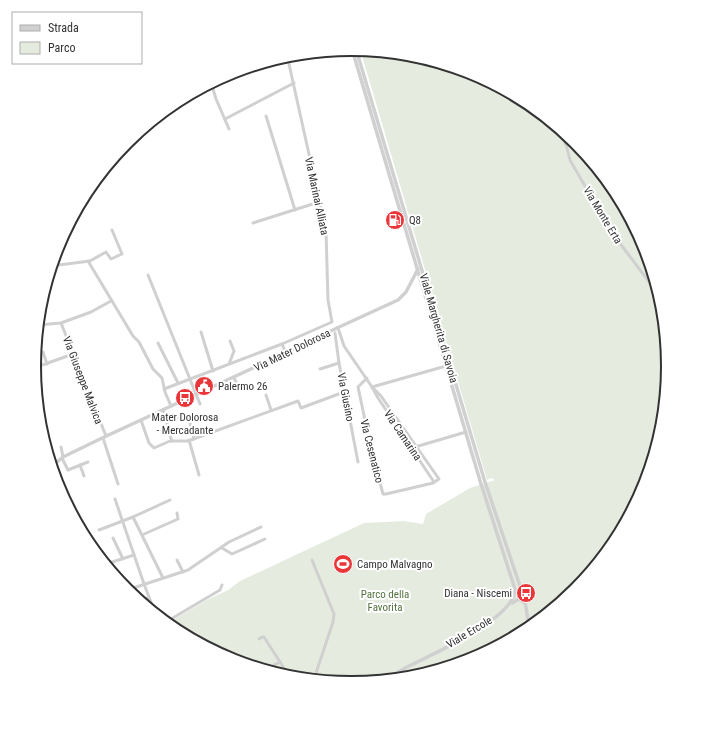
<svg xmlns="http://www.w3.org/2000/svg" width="702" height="731" font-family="'Roboto Condensed',sans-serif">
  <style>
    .green { fill: #e5ecdf }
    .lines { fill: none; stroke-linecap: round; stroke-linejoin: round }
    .minor { stroke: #d0d0d0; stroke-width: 3 }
    .tertiary { stroke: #d0d0d0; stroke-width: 3.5 }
    .tertiary-bridge { stroke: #d0d0d0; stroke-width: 3.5 }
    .labels { text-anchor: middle; stroke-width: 4; stroke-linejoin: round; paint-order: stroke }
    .street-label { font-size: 11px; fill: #333; stroke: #fff }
    .poi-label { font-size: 11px; fill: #333; stroke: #fff; text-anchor: start }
    .park-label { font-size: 11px; fill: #53713e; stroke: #fff }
    .rim { fill: none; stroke: #333; stroke-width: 2 }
  </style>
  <rect width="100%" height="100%" fill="#fff"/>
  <path class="green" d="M360,49L413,55L473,73L527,102L575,142L615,190L644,244L662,304L668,366L662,428L644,487L614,542L575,590L527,629L472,658L413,676L351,682L289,676L229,658L175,629L168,623L207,600L228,590L240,581L364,523L404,521L423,524L426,514L470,488L495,480L491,478L487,480Z"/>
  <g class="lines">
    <g class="minor">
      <path d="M211,82L216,99L229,129"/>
      <path d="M266,116L295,210"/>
      <path d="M225,119L294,83"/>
      <path d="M560,129L567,148L570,160L601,214L622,246L659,295"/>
      <path d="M253,223L319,202"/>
      <path d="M88,261L133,336L139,342L153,369L162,378L165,392L171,406"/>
      <path d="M51,266L90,261L106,252L111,259L122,254L112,230"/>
      <path d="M148,275L200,404"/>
      <path d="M61,323L106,436"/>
      <path d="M38,325L61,323L91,312L111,301"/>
      <path d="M338,328L344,346L372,387L378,398L434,482"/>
      <path d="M201,332L213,371"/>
      <path d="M335,333L339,363L358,462"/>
      <path d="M158,343L178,383"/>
      <path d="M43,352L47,364"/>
      <path d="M286,353L282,344L332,322L328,300L326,231L287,55"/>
      <path d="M36,354L39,367"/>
      <path d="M229,364L234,351L230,341"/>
      <path d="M34,368L73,354"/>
      <path d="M320,369L339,363"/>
      <path d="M234,378L239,388"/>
      <path d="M367,378L358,387L372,453L383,494H386L433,483L439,479L381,396L372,387"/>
      <path d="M372,387L446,366"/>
      <path d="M164,389L282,344"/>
      <path d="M266,395L271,410"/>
      <path d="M163,410L167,420V427L172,441"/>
      <path d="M141,420L149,443L154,448L170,441H188L298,401L301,408L344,392"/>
      <path d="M167,420L188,415L194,439"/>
      <path d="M169,432C176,430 185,426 192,430"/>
      <path d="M103,438L118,484"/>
      <path d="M189,440L199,475"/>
      <path d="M61,447L63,457"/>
      <path d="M415,447L466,432"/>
      <path d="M62,458L68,470L88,462"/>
      <path d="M50,462L55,463L79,526"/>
      <path d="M80,465L84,476"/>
      <path d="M115,499L144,584L152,605"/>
      <path d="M133,517L163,578"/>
      <path d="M99,530L133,517L170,500"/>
      <path d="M142,535L178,519L177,513"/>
      <path d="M113,538L123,559"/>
      <path d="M222,548L232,554L265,539"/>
      <path d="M177,560L183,572"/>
      <path d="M312,560L334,614L333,622L314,679"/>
      <path d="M106,564L134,555"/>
      <path d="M127,590L188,570L229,542L261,527"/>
      <path d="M140,601L149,598"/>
      <path d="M166,622L220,590L222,585"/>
      <path d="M259,639L262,637H264L280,662"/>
      <path d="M273,668L274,665L280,662L289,676"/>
      <path d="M385,679L403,669"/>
    </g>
    <g class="tertiary">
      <path d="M352,49L481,484L515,589C516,618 429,656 405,668L398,678"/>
      <path d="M356,49L485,482L525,601L529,627"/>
      <path d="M337,328L398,300L406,292L418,269"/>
      <path d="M52,466L63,457L100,439L294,349"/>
      <path d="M512,603L519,599L525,603"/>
    </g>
    <path class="tertiary-bridge" d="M294,349L337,328"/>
  </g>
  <defs>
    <g id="fuel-disc" transform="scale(1)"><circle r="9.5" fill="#ea3539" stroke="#fff"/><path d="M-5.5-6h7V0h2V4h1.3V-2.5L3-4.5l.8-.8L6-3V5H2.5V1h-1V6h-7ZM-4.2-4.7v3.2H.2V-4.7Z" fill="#fff"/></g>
    <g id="civic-disc" transform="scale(1)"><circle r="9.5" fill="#ea3539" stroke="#fff"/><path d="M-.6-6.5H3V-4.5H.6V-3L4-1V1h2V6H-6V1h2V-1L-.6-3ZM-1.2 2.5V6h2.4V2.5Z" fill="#fff"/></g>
    <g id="bus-disc" transform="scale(1)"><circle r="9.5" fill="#ea3539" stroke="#fff"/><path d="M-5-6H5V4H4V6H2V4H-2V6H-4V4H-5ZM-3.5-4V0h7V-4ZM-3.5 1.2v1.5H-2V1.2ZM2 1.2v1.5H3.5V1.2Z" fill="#fff"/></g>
    <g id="stadium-disc" transform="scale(1)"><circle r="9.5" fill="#ea3539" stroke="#fff"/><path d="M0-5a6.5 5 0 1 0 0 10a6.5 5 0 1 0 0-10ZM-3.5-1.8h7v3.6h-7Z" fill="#fff"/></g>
  </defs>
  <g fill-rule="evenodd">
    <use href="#fuel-disc" x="395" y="220"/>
    <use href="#civic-disc" x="204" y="386"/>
    <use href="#bus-disc" x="185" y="398"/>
    <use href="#stadium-disc" x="343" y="564"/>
    <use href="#bus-disc" x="526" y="593"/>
  </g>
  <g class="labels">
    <g class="street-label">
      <text transform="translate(317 196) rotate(78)" y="4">Via Marinai Alliata</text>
      <text transform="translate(603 215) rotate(59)" y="4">Via Monte Erta</text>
      <text transform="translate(439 328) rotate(74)" y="4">Viale Margherita di Savoia</text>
      <text transform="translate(292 350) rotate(-26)" y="4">Via Mater Dolorosa</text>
      <text transform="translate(83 380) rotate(69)" y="4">Via Giuseppe Malvica</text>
      <text transform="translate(346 397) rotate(79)" y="4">Via Giusino</text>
      <text transform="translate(403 435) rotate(56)" y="4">Via Camarina</text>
      <text transform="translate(372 451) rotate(76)" y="4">Via Cesenatico</text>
      <text transform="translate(469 632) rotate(-31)" y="4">Viale Ercole</text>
    </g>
    <g class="poi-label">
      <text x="409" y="224">Q8</text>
      <text x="218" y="390">Palermo 26</text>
      <text x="185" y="421" text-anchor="middle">Mater Dolorosa<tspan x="185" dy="13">- Mercadante</tspan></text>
      <text x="357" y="568">Campo Malvagno</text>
      <text x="512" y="597" text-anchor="end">Diana - Niscemi</text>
    </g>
    <g class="park-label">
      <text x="385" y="598">Parco della<tspan x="385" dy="13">Favorita</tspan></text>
    </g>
  </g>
  <path d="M0 0H702V731H0ZM41 366a310 310 0 1 1 620 0a310 310 0 1 1-620 0Z" fill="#fff" fill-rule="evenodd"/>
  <path class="rim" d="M41 366a310 310 0 1 1 620 0a310 310 0 1 1-620 0Z"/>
  <rect x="12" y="12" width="130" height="52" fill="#ffffff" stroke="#adadad"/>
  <rect x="20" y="25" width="20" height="6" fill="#d0d0d0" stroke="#adadad"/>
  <text x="48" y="32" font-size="12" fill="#333333">Strada</text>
  <rect x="20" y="42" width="20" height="12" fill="#e5ecdf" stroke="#adadad"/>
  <text x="48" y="52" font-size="12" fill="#333333">Parco</text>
</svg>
